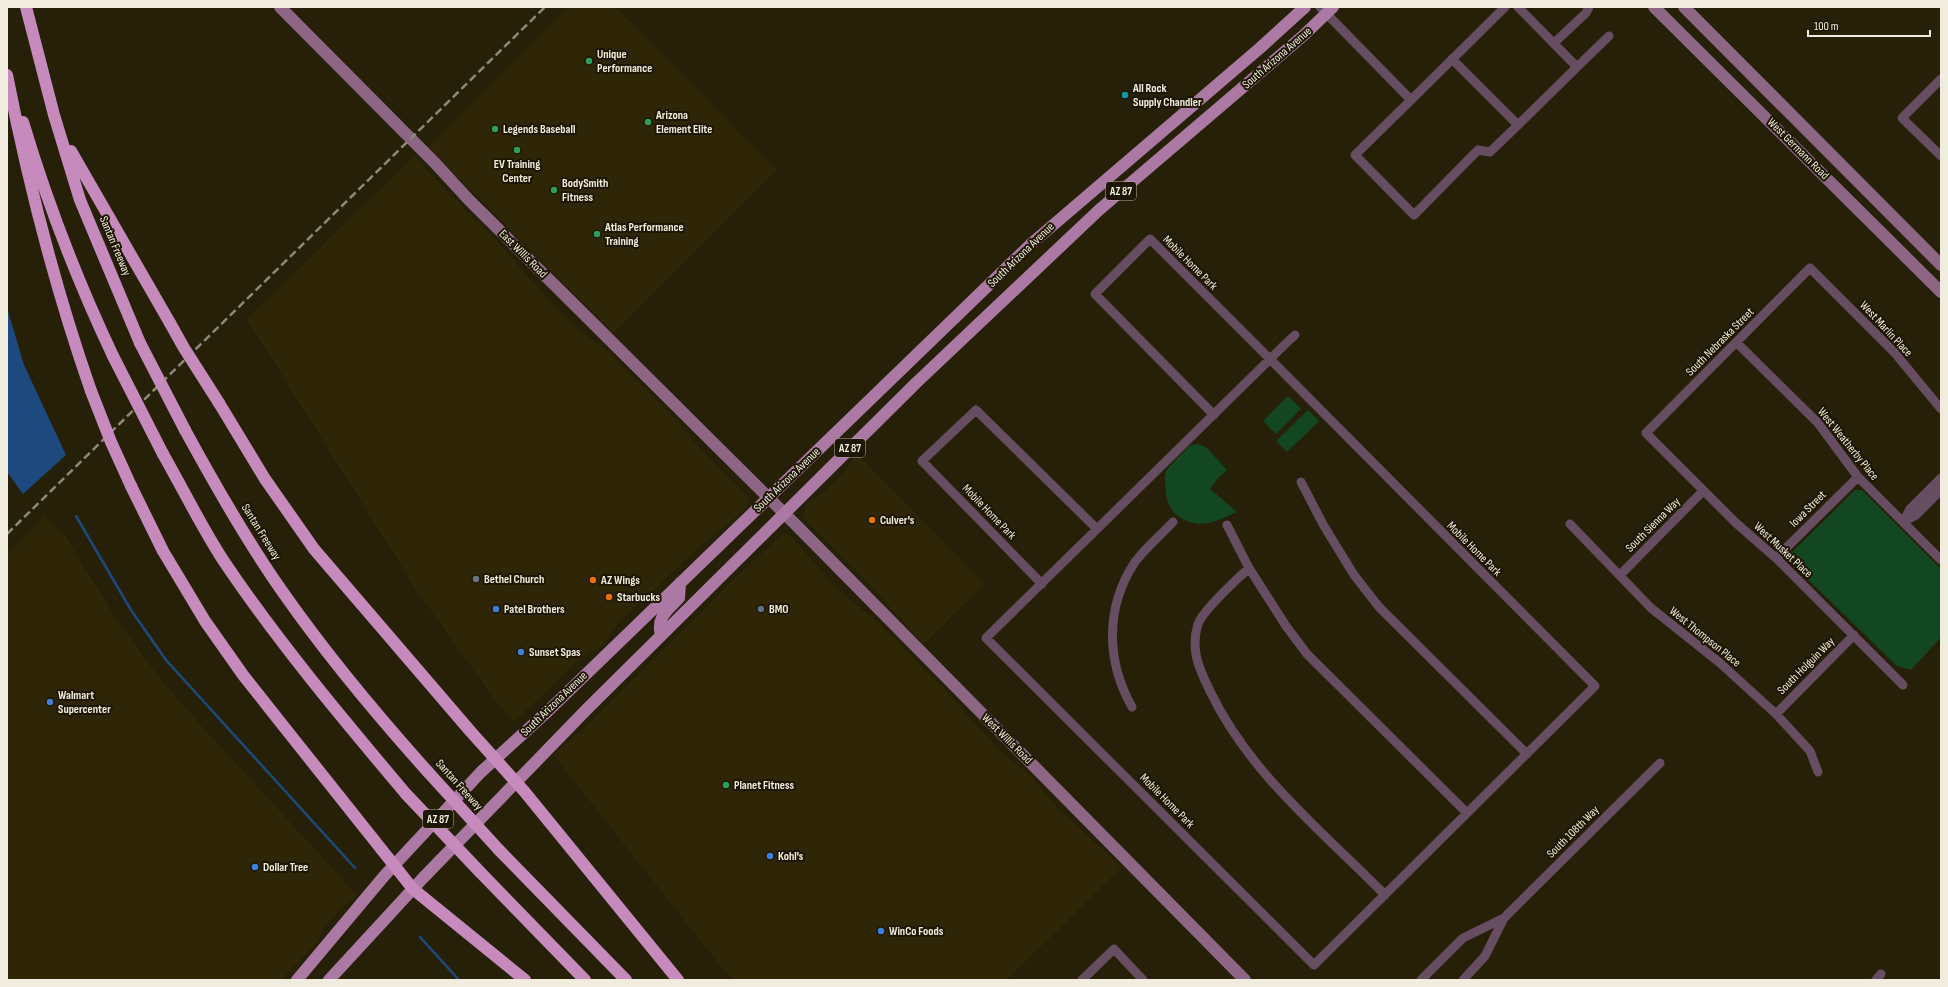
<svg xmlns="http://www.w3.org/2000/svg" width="1948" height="987" font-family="'Sofia Sans Condensed',sans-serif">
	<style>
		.built { fill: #2e2606 }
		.green { fill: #134722 }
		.water { fill: #1d497e }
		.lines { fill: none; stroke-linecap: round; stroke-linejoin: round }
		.stream { stroke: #1d497e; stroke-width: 2.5 }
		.street { stroke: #664d61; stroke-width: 9 }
		.secondary { stroke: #8d6686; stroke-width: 12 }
		.primary { stroke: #ab79a3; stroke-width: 12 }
		.highway { stroke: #c78abd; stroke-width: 12 }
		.rail { stroke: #8e8976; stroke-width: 2.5; stroke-dasharray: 8 4; stroke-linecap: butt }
		.highway-bridge { stroke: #c78abd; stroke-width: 12 }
		.leisure-dot { fill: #2e9e5b; stroke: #1d1602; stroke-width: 1.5 }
		.culture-dot { fill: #0f9aa8; stroke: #1d1602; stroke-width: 1.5 }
		.food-dot { fill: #e8710a; stroke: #1d1602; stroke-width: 1.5 }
		.worship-dot { fill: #6b7280; stroke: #1d1602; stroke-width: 1.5 }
		.shop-dot { fill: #3f7fe0; stroke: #1d1602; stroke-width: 1.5 }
		.service-dot { fill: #5c6f8a; stroke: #1d1602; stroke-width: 1.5 }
		.labels { text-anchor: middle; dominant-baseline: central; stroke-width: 4; stroke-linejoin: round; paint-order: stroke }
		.shield { fill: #1d1602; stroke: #b1ac9c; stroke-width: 1 }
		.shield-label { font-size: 11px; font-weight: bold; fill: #f0ecde }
		.poi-label { font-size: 12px; font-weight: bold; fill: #f0ecde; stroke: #1d1602; text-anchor: start }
		.street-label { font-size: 12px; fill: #f0ecde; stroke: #1d1602 }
	</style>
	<rect width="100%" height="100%" fill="#262009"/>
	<path class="built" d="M568,7h47l162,163 -163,163 -186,-186z
		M415,155l11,15 71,71 47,54 37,37 28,20 72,73 23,29 44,44 -1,8 -2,4 -40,32 -86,80 -15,22 -22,13 -68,65 -20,-23 -79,-111 -168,-269z
		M857,454l128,130 -61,60 -65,-71 -53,-53 -3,-6 3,-11 18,-11 19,-18z
		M45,516l21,21 49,80 46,63 37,42 159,173 -17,14 -16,19 -7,15 -36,37h-274v-426z
		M783,534l9,2 30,37 28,27 28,22 64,65 59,65 30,24 27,33 64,58 -115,113h-275l-179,-225 41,-36 137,-137z"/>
	<path class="green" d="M1288,396l13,13 -25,25 -13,-13z
		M1308,410l11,11 -32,31 -11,-11z
		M1198,444l8,3 21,23 -10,9 -7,10 27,23c-10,4 -19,9 -29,11 -20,4 -41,-9 -42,-30 0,-8 -3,-17 1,-24l22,-23z
		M1855,490h7l79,79v68l-30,33 -14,-4 -108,-105v-6z"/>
	<path class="water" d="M7,308l17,57 42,90 -43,39 -16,-22z"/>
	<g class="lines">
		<path class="stream" d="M76,516l55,94 35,50 189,208
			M420,937l39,43"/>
		<path class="street" d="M1320,7l91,93 94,-93
			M1518,7l59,60 -59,58
			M1554,43l32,-30 3,-6
			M1577,67l32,-31
			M1941,79l-39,39 39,38
			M1411,100l-56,55 59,60 64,-65 12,2 28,-27 -66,-66
			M1737,343l81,80 40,54 83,83
			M1214,415l-119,-121 55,-55 120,120 325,327 -281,279 -328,-327 278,-273c10,-10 20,-20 31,-30
			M1301,482l23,44 30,49 25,32 148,147
			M1903,522l7,-13 31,-31
			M1903,522l13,-7 25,-25
			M1570,524l81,84 69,55 56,51 34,37 8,21
			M1227,525l22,43 37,58 21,28 160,159
			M1776,558l82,-81
			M1249,568c-12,11 -46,42 -51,56 -8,25 1,45 12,67 39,82 112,140 175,204
			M1620,575l83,-84
			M1042,584l-120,-123 54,-51 121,119
			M1903,685l-127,-127 -40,-35 -90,-90 164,-165 84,84 47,57
			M1132,707c-26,-46 -27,-100 3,-145 10,-14 26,-27 38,-40
			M1776,714l78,-79
			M1082,980l32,-31 29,31
			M1421,980l42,-42 41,-20 156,-155
			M1463,980l22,-24 19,-38
			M1876,980l5,-6"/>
		<path class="secondary" d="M280,7l155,156 34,37 325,323 451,457
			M1654,7l287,285
			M1684,7l257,258"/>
		<path class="primary" d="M661,635c-5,-18 7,-25 18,-37l1,-15
			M297,980l88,-105 96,-103 67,-61 483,-467 229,-196 45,-41
			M329,980l94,-102 164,-169 329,-326 183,-173 205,-175 29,-28"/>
		<path class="highway" d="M26,7l28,108 26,85 60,143
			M7,75c21,107 48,213 84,316
			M23,122c24,80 54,158 90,234
			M71,151l99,172
			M219,403l46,76 49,70 157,183 53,59 154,189
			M185,430c30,55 61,110 97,161 44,63 94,123 146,181
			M163,454c20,35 38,72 60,106 55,82 119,158 183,234
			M131,486l32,65 42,70 38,54 34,43 136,171 112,91
			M499,850l127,130
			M480,872l105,108"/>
		<path class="rail" d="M7,534l538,-527"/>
		<path class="highway-bridge" d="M170,323l14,25 35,55
			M140,343l45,87
			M113,356l50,98
			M91,391l20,51 20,44
			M428,772l71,78
			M406,794l74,78"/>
	</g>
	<g class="leisure-dot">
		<circle cx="589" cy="61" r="4"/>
		<circle cx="648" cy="122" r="4"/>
		<circle cx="495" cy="129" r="4"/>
		<circle cx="517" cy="150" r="4"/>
		<circle cx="554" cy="190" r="4"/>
		<circle cx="597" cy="234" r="4"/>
		<circle cx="726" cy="785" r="4"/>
	</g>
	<circle class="culture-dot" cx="1125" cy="95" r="4"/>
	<g class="food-dot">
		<circle cx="872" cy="520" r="4"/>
		<circle cx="593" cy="580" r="4"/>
		<circle cx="609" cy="597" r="4"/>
	</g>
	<circle class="worship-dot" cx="476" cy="579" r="4"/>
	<g class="shop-dot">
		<circle cx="496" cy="609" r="4"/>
		<circle cx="521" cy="652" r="4"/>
		<circle cx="50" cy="702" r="4"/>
		<circle cx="770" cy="856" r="4"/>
		<circle cx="255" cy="867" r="4"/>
		<circle cx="881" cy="931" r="4"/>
	</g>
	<circle class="service-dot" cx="761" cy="609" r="4"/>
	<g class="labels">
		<g class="shield">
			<rect x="1106" y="182" width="30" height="18" rx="3"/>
			<rect x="835" y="439" width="30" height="18" rx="3"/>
			<rect x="423" y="810" width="30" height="18" rx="3"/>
		</g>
		<g class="shield-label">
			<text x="1121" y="191">AZ 87</text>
			<text x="850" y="448">AZ 87</text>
			<text x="438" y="819">AZ 87</text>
		</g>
		<g class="poi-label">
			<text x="597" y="54">Unique<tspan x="597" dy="14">Performance</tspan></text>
			<text x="1133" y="88">All Rock<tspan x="1133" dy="14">Supply Chandler</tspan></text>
			<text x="656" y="115">Arizona<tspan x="656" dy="14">Element Elite</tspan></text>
			<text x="503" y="129">Legends Baseball</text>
			<text x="517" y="164" text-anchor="middle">EV Training<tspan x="517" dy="14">Center</tspan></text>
			<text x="562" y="183">BodySmith<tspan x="562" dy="14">Fitness</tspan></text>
			<text x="605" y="227">Atlas Performance<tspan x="605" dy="14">Training</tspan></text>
			<text x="880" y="520">Culver's</text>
			<text x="484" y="579">Bethel Church</text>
			<text x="601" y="580">AZ Wings</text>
			<text x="617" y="597">Starbucks</text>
			<text x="504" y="609">Patel Brothers</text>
			<text x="769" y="609">BMO</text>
			<text x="529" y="652">Sunset Spas</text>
			<text x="58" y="695">Walmart<tspan x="58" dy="14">Supercenter</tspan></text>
			<text x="734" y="785">Planet Fitness</text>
			<text x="778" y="856">Kohl's</text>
			<text x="263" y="867">Dollar Tree</text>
			<text x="889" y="931">WinCo Foods</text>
		</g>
		<g class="street-label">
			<text transform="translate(1277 58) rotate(-41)">South Arizona Avenue</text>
			<text transform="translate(1798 149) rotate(45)">West Germann Road</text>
			<text transform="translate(115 246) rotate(67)">Santan Freeway</text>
			<text transform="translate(523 254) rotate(45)">East Willis Road</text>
			<text transform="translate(1021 255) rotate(-44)">South Arizona Avenue</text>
			<text transform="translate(1190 263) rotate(45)">Mobile Home Park</text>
			<text transform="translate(1886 329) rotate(47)">West Marlin Place</text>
			<text transform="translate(1720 342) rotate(-45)">South Nebraska Street</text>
			<text transform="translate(1848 444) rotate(51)">West Weatherby Place</text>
			<text transform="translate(787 480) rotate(-44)">South Arizona Avenue</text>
			<text transform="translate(1808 509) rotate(-45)">Iowa Street</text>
			<text transform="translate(989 512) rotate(46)">Mobile Home Park</text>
			<text transform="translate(1653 525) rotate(-45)">South Sienna Way</text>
			<text transform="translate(261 532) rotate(58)">Santan Freeway</text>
			<text transform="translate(1474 549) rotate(45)">Mobile Home Park</text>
			<text transform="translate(1783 550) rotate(43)">West Musket Place</text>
			<text transform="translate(1705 637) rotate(39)">West Thompson Place</text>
			<text transform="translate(1806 666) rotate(-45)">South Holguin Way</text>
			<text transform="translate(554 704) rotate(-44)">South Arizona Avenue</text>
			<text transform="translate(1007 739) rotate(45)">West Willis Road</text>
			<text transform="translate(459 785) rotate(48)">Santan Freeway</text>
			<text transform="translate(1167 801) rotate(45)">Mobile Home Park</text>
			<text transform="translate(1573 832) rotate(-45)">South 108th Way</text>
		</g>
	</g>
	<rect width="1948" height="987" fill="none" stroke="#f0ecde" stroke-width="16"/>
	<path d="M1808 30v6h122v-6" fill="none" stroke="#f0ecde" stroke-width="2"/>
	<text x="1814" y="30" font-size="12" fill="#f0ecde" stroke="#1d1602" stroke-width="3" paint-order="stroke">100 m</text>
</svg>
